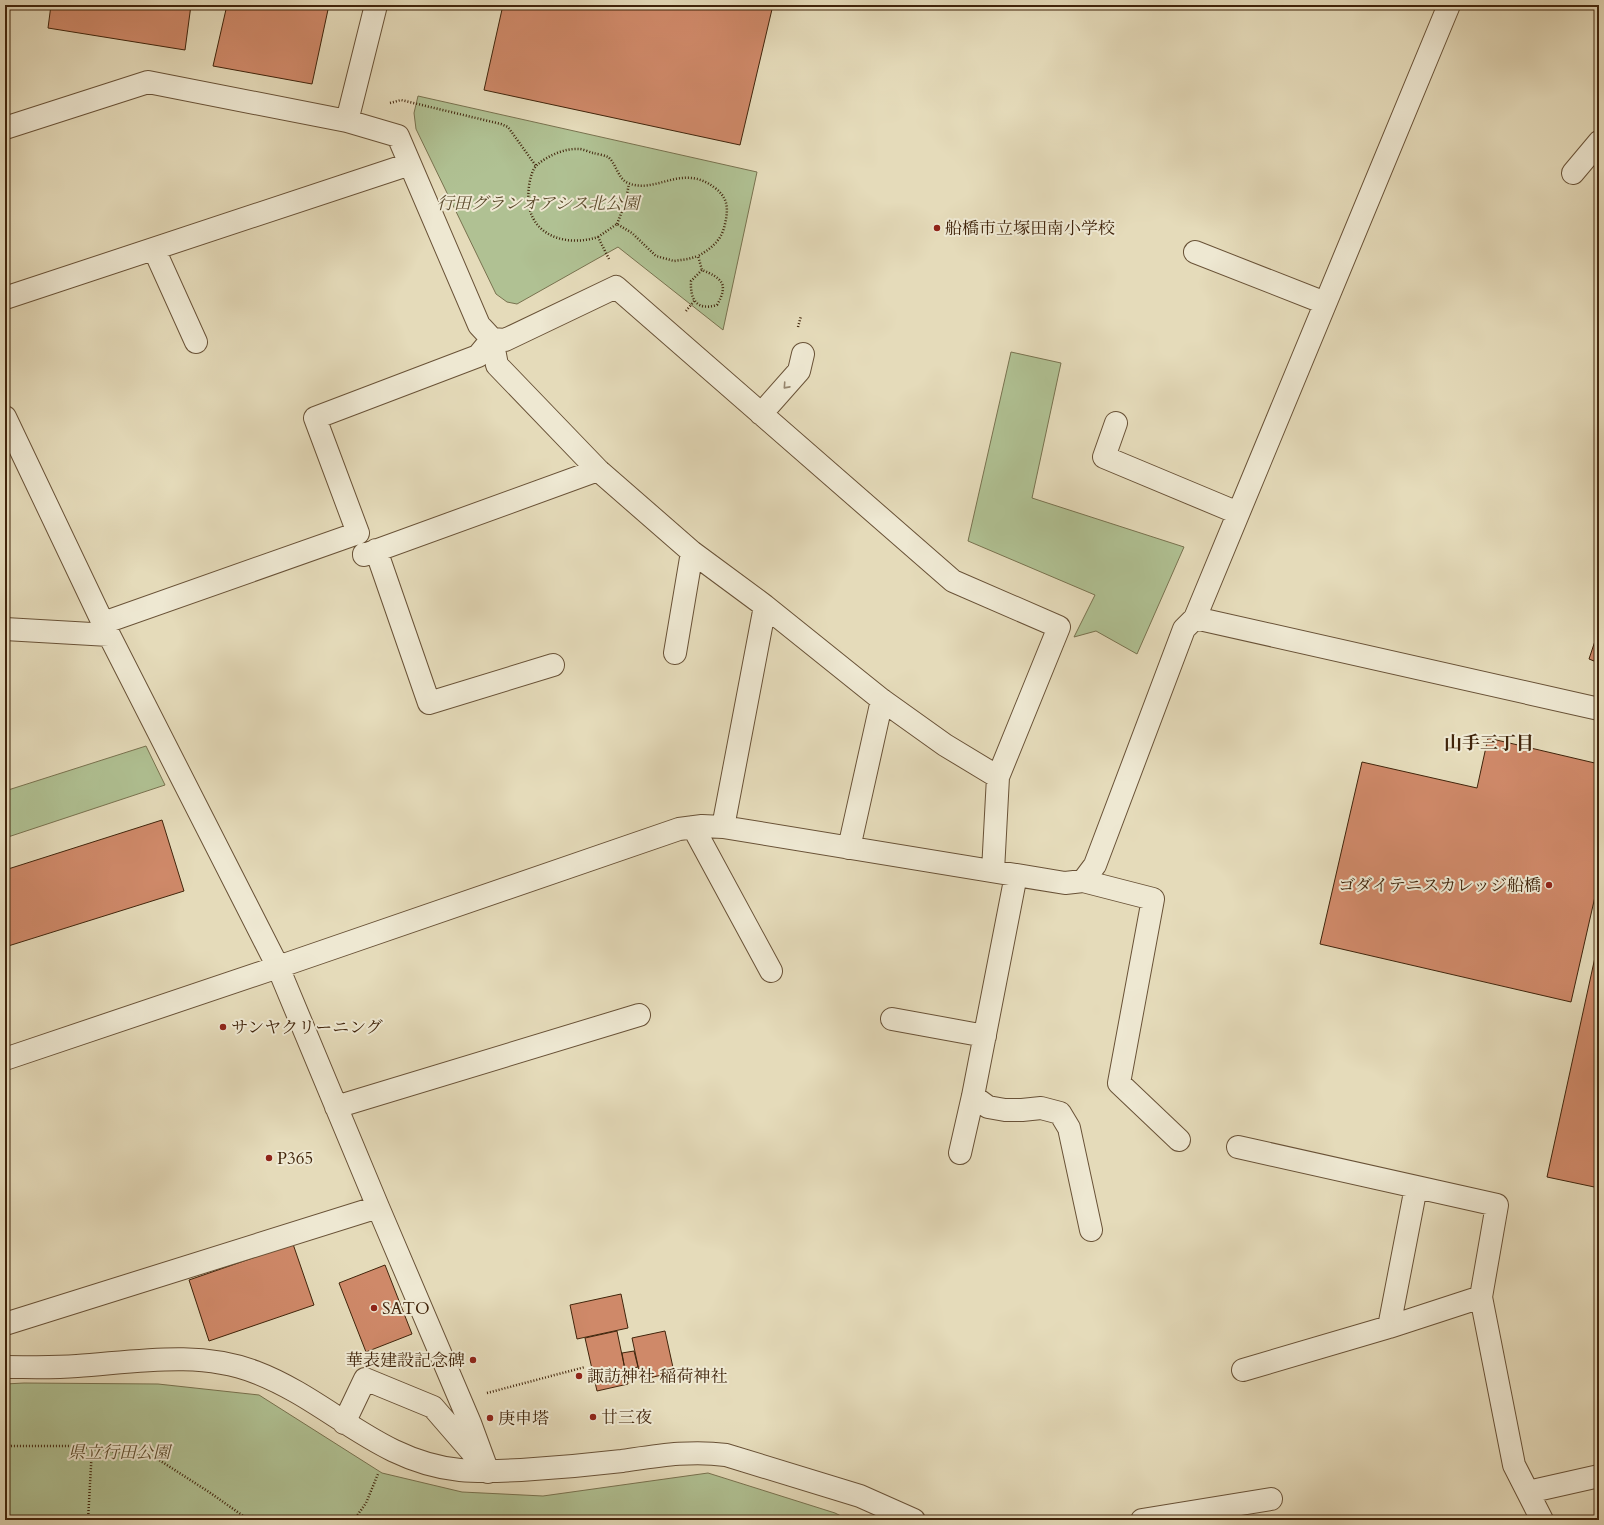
<svg xmlns="http://www.w3.org/2000/svg" width="1604" height="1525" font-family="Cardo,'Noto Serif JP',serif">
	<style>
		.green { fill: #b0c193; stroke: #78724f }
		.building { fill: #cf8969; stroke: #40240b }
		.lines { fill: none; stroke-linecap: round; stroke-linejoin: round }
		.minor-casing { stroke: #695237; stroke-width: 24 }
		.path { stroke: #40240b; stroke-width: 2.5; stroke-dasharray: 1 2; stroke-linecap: butt }
		.minor { stroke: #eee8d2; stroke-width: 22 }
		.oneway { stroke: #97866e }
		.poi-dot { fill: #8f2418; stroke: #eee8d2; stroke-width: 1.5 }
		.labels { text-anchor: middle; dominant-baseline: central; stroke-width: 4; stroke-linejoin: round; paint-order: stroke }
		.park-label { font-size: 17px; font-style: italic; fill: #5c4b2d; stroke: #eee8d2 }
		.poi-label { font-size: 17px; fill: #40240b; stroke: #eee8d2; text-anchor: start }
		.neighbourhood-label { font-size: 18px; font-weight: bold; fill: #40240b; stroke: #eee8d2 }
	</style>
	<rect width="100%" height="100%" fill="#e5dbba"/>
	<filter id="stains"><feTurbulence type="fractalNoise" baseFrequency=".005" numOctaves="4"/><feColorMatrix values="0 0 0 0 .2 0 0 0 0 .09 0 0 0 0 .02 0 0 0 .5 -.17"/></filter>
	<radialGradient id="worn" r=".72"><stop offset=".6" stop-color="#630" stop-opacity="0"/><stop offset="1" stop-color="#630" stop-opacity=".3"/></radialGradient>
	<path class="green" d="M418,96l339,76 -34,158 -105,-83 -101,57 -10,-2 -11,-8 -80,-165 -2,-16z
		M1011,352l50,11 -29,135 152,49 -47,107 -41,-23 -22,6 21,-42 -127,-54z
		M146,746l19,39 -157,52 -3,-8v-38z
		M24,1383l134,1 101,11 123,78 80,19 81,4 165,-23 127,40 14,7h-844v-136z"/>
	<path class="building" d="M51,5h140l-6,45 -137,-22z
		M227,5h102l-17,79 -99,-18z
		M503,5h270l-33,140 -256,-55z
		M1599,629v34l-10,-4z
		M1488,738l111,26v115l-28,123 -251,-58 42,-182 115,26z
		M162,820l22,71 -179,56v-77z
		M1599,939v249l-52,-11z
		M293,1244l21,61 -105,36 -20,-61z
		M385,1265l27,69 -46,18 -27,-69z
		M621,1294l7,34 -51,11 -7,-34z
		M617,1331l11,53 -31,7 -12,-53z
		M665,1331l9,41 -33,8 -9,-42z
		M634,1351l4,16 -13,3 -3,-17z"/>
	<g class="lines">
		<defs>
			<path id="minor" d="M347,121l29,-116
				M5,128l143,-46 199,39 51,15 81,189 13,14 13,1 111,-53 337,294 106,46 -61,150 -5,94
				M1573,173l26,-31
				M154,249l42,93
				M1195,252l130,51
				M5,298l405,-134
				M492,339l5,26 101,105 94,82 73,54 117,94 63,45 53,32
				M761,414l38,-43 4,-17
				M5,417l98,206 175,344 100,240 92,216 18,49
				M1116,423l-12,34 134,56
				M376,550l53,153 124,-38
				M364,554v1l234,-85
				M1195,618l254,-613
				M103,623l255,-90 -43,-115 163,-62 14,-17
				M5,629l104,6
				M675,653l17,-101
				M693,827l78,144
				M723,827l42,-221
				M849,848l33,-148
				M1083,881l70,18 -34,184 60,57
				M892,1019l93,17
				M5,1059l273,-92 401,-138 23,-3 21,1 342,56 18,-2 12,-16 89,-236 11,-11 404,91
				M973,1096l15,11 17,3h17l19,-2 19,5 9,15 22,102
				M336,1107l303,-92
				M1238,1147l259,58 -16,92 33,168 28,55
				M960,1153l13,-57 43,-221
				M5,1324l373,-117
				M1389,1327l27,-140
				M5,1367c24,0 48,1 72,-1 58,-4 122,-16 178,6 74,28 123,90 205,98 20,2 41,1 61,0 33,-2 67,-5 101,-9 35,-5 68,-11 104,-6l134,41 54,24
				M1243,1370l146,-43 92,-30
				M344,1423l21,-44 68,28 45,52
				M1528,1492l71,-16
				M1142,1520l129,-21"/>
		</defs>
		<use href="#minor" class="minor-casing"/>
		<path class="path" d="M390,103l11,-3 100,24 7,3 28,39
			M617,224l8,-20 4,-20
			M598,237l19,-13 15,9 24,23 18,5 14,-2 10,-3
			M609,259l-11,-22c-27,9 -63,2 -69,-31 -2,-10 0,-34 8,-41 10,-9 28,-17 42,-16 4,0 10,3 14,4 4,1 11,2 15,4 8,6 10,22 20,26 28,12 54,-21 87,5 15,11 13,24 9,40 -4,14 -15,22 -26,28l4,14c20,8 27,14 15,35 -20,6 -27,-5 -26,-24l11,-11
			M686,311l9,-11
			M798,327l3,-11
			M487,1393l98,-26
			M5,1447l6,-1h64l81,12 53,34 40,28
			M88,1520l4,-72
			M354,1520l12,-17 12,-29"/>
		<use href="#minor" class="minor"/>
	</g>
	<defs><path id="oneway-chevron" d="M-2-3.5L2.5 0L-2 3.5" fill="none" stroke-width="1.6" stroke-linecap="round" stroke-linejoin="round"/></defs>
	<use class="oneway" href="#oneway-chevron" transform="translate(786 386) rotate(132)"/>
	<g class="poi-dot">
		<circle cx="937" cy="228" r="4"/>
		<circle cx="1549" cy="885" r="4"/>
		<circle cx="223" cy="1027" r="4"/>
		<circle cx="269" cy="1158" r="4"/>
		<circle cx="374" cy="1308" r="4"/>
		<circle cx="473" cy="1360" r="4"/>
		<circle cx="579" cy="1376" r="4"/>
		<circle cx="593" cy="1417" r="4"/>
		<circle cx="490" cy="1418" r="4"/>
	</g>
	<g class="labels">
		<g class="park-label">
			<text x="538" y="203">行田グランオアシス北公園</text>
			<text x="119" y="1452">県立行田公園</text>
		</g>
		<g class="poi-label">
			<text x="945" y="228">船橋市立塚田南小学校</text>
			<text x="1541" y="885" text-anchor="end">ゴダイテニスカレッジ船橋</text>
			<text x="231" y="1027">サンヤクリーニング</text>
			<text x="277" y="1158">P365</text>
			<text x="382" y="1308">SATO</text>
			<text x="465" y="1360" text-anchor="end">華表建設記念碑</text>
			<text x="587" y="1376">諏訪神社 稲荷神社</text>
			<text x="601" y="1417">廿三夜</text>
			<text x="498" y="1418">庚申塔</text>
		</g>
		<g class="neighbourhood-label">
			<text x="1489" y="743">山手三丁目</text>
		</g>
	</g>
	<rect width="1604" height="1525" fill="none" stroke="#e5dbba" stroke-width="20"/>
	<rect x="6" y="6" width="1592" height="1513" fill="none" stroke="#40240b" stroke-width="2"/>
	<rect x="10" y="10" width="1584" height="1505" fill="none" stroke="#40240b"/>
	<rect width="100%" height="100%" filter="url(#stains)"/>
	<rect width="100%" height="100%" fill="url(#worn)"/>
</svg>
